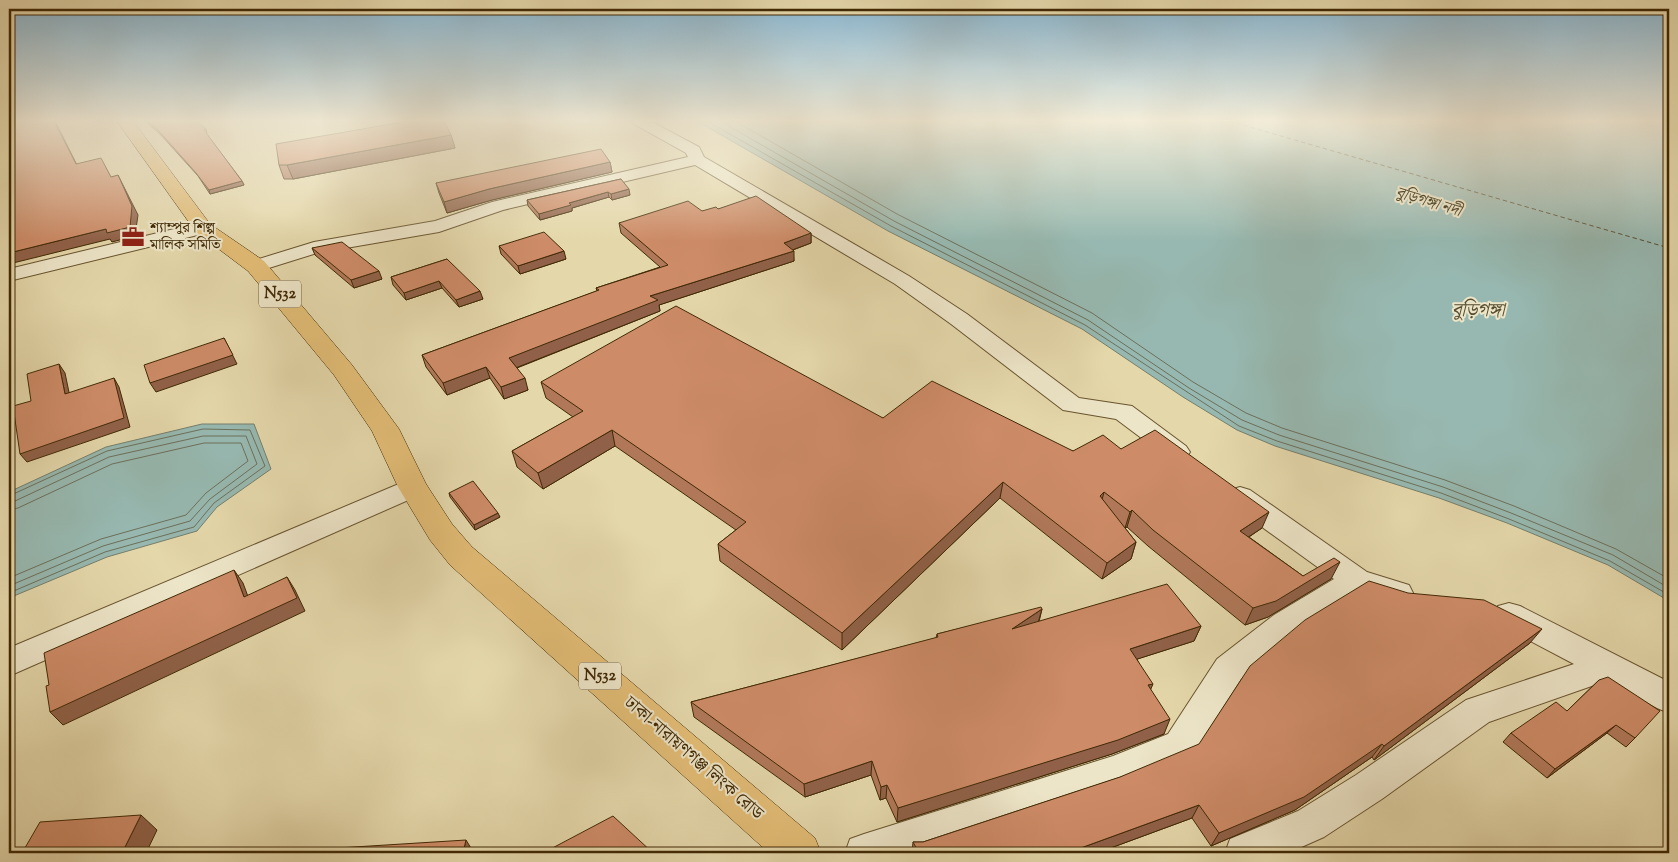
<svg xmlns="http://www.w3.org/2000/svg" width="1678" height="862" font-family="'Sorts Mill Goudy','Noto Serif Bengali',serif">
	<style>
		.water { fill: #97b8b0; stroke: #747f6c }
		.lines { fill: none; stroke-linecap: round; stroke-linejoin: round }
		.shore { stroke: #6c705a; stroke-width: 1 }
		.ferry { stroke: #564d30; stroke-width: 1; stroke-dasharray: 4.5 3; stroke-linecap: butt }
		.minor-casing { stroke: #69542e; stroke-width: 2 }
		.trunk-casing { stroke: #402905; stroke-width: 1 }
		.minor { fill: #ede5c8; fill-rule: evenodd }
		.trunk { fill: #e2bc75; fill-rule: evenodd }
		.wall { fill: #b07859; stroke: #402905 }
		.shaded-wall { fill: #906148; stroke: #402905 }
		.building { fill: #cd8b67; stroke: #402905 }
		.labels { text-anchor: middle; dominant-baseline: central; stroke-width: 4; stroke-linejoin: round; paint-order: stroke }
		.far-poi-label { font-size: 15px; fill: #402905; stroke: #ede5c8; text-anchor: start }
		.far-water-label { font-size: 16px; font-style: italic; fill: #564d30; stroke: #ede5c8 }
		.shield { fill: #ede5c8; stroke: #746140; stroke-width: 1 }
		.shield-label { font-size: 16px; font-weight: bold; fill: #402905 }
		.street-label { font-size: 18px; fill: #402905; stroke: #ede5c8 }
		.water-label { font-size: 19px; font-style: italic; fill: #564d30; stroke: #ede5c8 }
	</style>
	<rect width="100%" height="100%" fill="#e4d7aa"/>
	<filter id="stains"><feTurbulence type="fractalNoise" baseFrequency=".004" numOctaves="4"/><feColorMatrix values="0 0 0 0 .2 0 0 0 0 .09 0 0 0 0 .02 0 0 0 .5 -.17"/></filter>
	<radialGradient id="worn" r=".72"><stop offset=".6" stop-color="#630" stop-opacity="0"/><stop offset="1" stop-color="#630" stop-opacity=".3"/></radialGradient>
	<path class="water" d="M697,121h972v480l-61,-36 -101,-42 -68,-25 -164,-52 -38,-16 -54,-33 -101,-68 -194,-98z
		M202,424h52l17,45 -54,38 -20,24 -90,26 -98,41v-106l97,-45z"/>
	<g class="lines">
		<path class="shore" d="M707,121l184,105 194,99 154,101 38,15 164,52 68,26 101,42 59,34
			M720,121l174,100 194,99 101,68 53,32 37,15 164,52 68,26 102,42 56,33
			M735,121l162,93 195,99 101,69 53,31 36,15 163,52 69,26 102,43 53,30
			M9,496l98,-45 96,-22 47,1 15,36 -51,37 -20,24 -89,25 -96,41
			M9,502l6,-1 94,-44 94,-21h43l11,28 -47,35 -20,22 -87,25 -94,40
			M9,510l9,-2 94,-44 92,-21h37l7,18 -42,32 -20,22 -85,24 -92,39"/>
		<path class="ferry" d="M1229,121l440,127"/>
		<defs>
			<path id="minor" d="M631,121h19l49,26 5,10 205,119 58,38 112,84 53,8 54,40 4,6 -4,6 -9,3 -9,-3 -52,-39 -53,-9 -112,-86 -56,-40 -200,-119 -192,45 -64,22 -122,21 -61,19 -7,-2 -3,-4 3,-4 65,-20 121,-21 57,-19 196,-45 -2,-4 -52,-29z
				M203,222l7,2 2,4 -2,4 -201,49v-12z
				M413,478l9,2 4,7 -4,7 -413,182v-28z
				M1240,487l10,3 117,82 42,13 4,8 -4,8 -11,4 -38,-12 -64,40 -55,46 -49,77 -78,33 -193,64h-76l5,-14 14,-5 249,-78 55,-22 49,-75 57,-44 60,-36 -104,-75 -4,-7 4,-7z
				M1509,603l11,3 149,76v31l-12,-5 -51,-27 -117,41 -107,77 -58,38 -36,16h-63l5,-14 68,-28 58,-36 110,-75 108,-36 -76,-40 -4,-9 4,-9z"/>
			<path id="trunk" d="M117,121h16l77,103 54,37 88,104 47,64 27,55 26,40 20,23 343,291 6,15h-52l-319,-288 -20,-25 -32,-53 -26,-56 -38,-56 -86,-104 -52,-39z"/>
		</defs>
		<use href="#minor" class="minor-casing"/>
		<use href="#trunk" class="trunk-casing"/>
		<use href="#minor" class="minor"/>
		<use href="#trunk" class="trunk"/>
	</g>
	<path class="wall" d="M145,121h51l10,8 1,4h-1l36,48 2,4 -34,9 -12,-18 -38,-42z
		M451,135l4,13 -162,31h-9l-5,-14z
		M610,162l2,10 -120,28 -45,13 -8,-20 -3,-10z
		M621,179l9,16 -18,5 -3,-3 -37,11v3l-32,9 -12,-14 -1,-6z
		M718,209l93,24v10l-18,7 1,11 -135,44 1,6 -143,57 11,22 -24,9 -14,-21 -43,17 -21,-28 -4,-12 175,-64 -1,-3 64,-21 -39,-34 -2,-10z
		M499,246l67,13 -46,15 -19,-20z
		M312,248l70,31 -28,9 -39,-33z
		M447,259l36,40 -24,8 -17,-19 -36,12 -13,-15 -2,-8z
		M541,382l342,36 190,33 48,-2 141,79 -13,9 54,39 28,3 -63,38 -23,8 -97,-79 -21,-19 -2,1 11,14 -5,17 -29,20 -102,-81 -158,152 -122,-89 -2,-17 18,-14 -121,-84 -72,43 -26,-22 -5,-16 61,-34 -27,-19z
		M449,493l51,24 -25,13 -25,-33z
		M1042,609l-3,13 162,4 -7,15 -57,18 13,30 14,45 -52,20 -215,68 -11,-24 -6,2 -9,-25 -66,22 -111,-80 -3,-15 245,-64 1,-4z
		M1530,643l-156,117 -2,-3 -77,53 -84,36 -19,-28 -95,35h-185l1,-11h10z
		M1599,680l36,58 -9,9 -19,-14 -60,45 -44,-36 8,-9 56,-22z"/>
	<path class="shaded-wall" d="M54,121h1l26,52 -5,-9z
		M451,135l4,13 -162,31 -6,-14z
		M610,162l2,10 -120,28 -45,13 -3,-11 45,-13z
		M118,175l20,40 -3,21 -23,6 -2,-3 -101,25v-11l97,-24z
		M242,181l2,4 -34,9 -1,-4z
		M629,189l1,6 -18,5 -1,-6z
		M608,192l1,5 -37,11v3l-32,9 -1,-6 30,-11z
		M811,233v10l-27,10v-10z
		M564,251l2,8 -46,15 -2,-8z
		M794,251v10l-135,44 1,6 -147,58 -4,-11 141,-62z
		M379,271l3,8 -28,9 -3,-8z
		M439,281l3,7 -36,12 -2,-7z
		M480,291l3,8 -24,8 -3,-7z
		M224,338l13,26 -81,28 -6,-9z
		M59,364l6,9 6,29 -6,-8z
		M486,367l4,11 -43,17 -4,-12z
		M114,378l5,9 11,40 -103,35 -7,-8z
		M525,378l3,12 -24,9 -3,-12z
		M612,430l3,16 -72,43 -5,-16z
		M1003,482l-3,16 -158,152v-17z
		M1104,492l-4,16v-12z
		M1132,510l-5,17 -2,1 5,-16z
		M1269,512l-7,16 -29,19 7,-16z
		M498,513l2,4 -25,13 -1,-5z
		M1136,542l-5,17 -29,20 5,-16z
		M1340,562l-9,17 -63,38 -23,8 8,-17z
		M234,570l9,13 10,27 -9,-13z
		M287,577l8,13 10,21 -242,114 -13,-13z
		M1042,609l-4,14 -26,6z
		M1201,626l-7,15 -69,22 5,-14z
		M1542,629l-12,14 -156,117 10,-14z
		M1153,684l-6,14 1,-13z
		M1170,719l-6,15 -52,20 -215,68 1,-14z
		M1616,725l-9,8 -60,45 8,-9z
		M1382,744l-10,13 -77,53 -84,36 8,-13z
		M872,761l-1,14 -66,22 -1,-13z
		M887,785l-1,13 -6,2 1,-13z
		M1199,805l-7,13 -95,35h-30z
		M141,815l16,15 -11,23h-24z
		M466,840l8,13h-11z"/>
	<path class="building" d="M9,121h45l22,43 25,-6 10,19 7,-2 14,31 -2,21 -23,6 -1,-4 -97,24z
		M147,121h49l10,8 -2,1 38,51 -33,9 -13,-17 -38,-43z
		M409,121h35l7,14 -164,30h-8l-3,-21z
		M601,149l9,13 -121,27 -45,13 -8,-19z
		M621,179l8,10 -18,5 -3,-2 -39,11 2,2 -32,9 -12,-14z
		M756,196l55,37 -27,10 10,8 -144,45 8,4 -149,58 16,20 -24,9 -15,-20 -43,16 -21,-28 177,-65 -3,-2 72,-23 -49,-42 69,-22 14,10 14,-4 2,2z
		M544,232l20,19 -46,15 -19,-20z
		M342,242l37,29 -28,9 -39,-32z
		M447,259l33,32 -24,9 -17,-19 -35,12 -13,-16z
		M676,306l207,112 49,-37 141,70 30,-16 18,14 34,-19 114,82 -29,19 63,45 31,-18 6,4 -64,39 -23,7 -100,-78 -21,-20 -2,2 -26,-20 -4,4 36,46 -29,21 -104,-81 -161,151 -124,-89 28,-22 -134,-92 -74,43 -26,-22 71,-40 -42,-29z
		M224,338l9,17 -83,28 -6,-18z
		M59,364l6,30 49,-16 10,40 -104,36 -7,-48 18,-5 -4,-27z
		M473,481l25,32 -24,12 -25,-32z
		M234,570l10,27 43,-20 10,21 -247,114 -4,-26 3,-1 -5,-32z
		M1369,581l39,12 76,7 58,29 -158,117 -2,-2 -78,53 -85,36 -20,-28 -132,48h-148l-6,-11h10l197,-65 79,-33 51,-78 55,-46z
		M1167,584l34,42 -71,23 23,35 -5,1 22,34 -52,21 -220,68 -11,-23 -6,2 -9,-26 -68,23 -113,-82 247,-65 -1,-3 104,-27 1,2 -30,20z
		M1608,677l52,34 -25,27 -19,-13 -61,44 -44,-36 45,-31 11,9 32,-31z
		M141,815l-19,38h-100l18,-31z
		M613,816l40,37h-110z
		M466,840l-3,13h-205z"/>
	<linearGradient id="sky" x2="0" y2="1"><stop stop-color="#87b6d2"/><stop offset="0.5" stop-color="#f3edd9"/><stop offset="1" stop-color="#f3edd9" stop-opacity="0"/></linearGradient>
	<rect width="1678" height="241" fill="url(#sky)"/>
	<defs>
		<symbol id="office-bare" viewBox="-9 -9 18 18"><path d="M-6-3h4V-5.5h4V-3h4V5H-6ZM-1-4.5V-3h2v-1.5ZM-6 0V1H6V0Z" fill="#8f2418" stroke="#ede5c8" stroke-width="2.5" paint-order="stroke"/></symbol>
	</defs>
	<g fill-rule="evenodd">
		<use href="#office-bare" x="117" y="221" width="32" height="32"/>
	</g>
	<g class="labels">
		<g class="far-poi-label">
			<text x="150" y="228">শ্যাম্পুর শিল্প<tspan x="150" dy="17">মালিক সমিতি</tspan></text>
		</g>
		<g class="far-water-label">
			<text transform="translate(1428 203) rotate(17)">বুড়িগঙ্গা নদী</text>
		</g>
		<g class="shield">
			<rect x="259" y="280.5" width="42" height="27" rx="4"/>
			<rect x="579" y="662.5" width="42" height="27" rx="4"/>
		</g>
		<g class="shield-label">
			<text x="280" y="294">N532</text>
			<text x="600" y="676">N532</text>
		</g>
		<g class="street-label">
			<text transform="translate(693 759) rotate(41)">ঢাকা-নারায়ণগঞ্জ লিংক রোড</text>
		</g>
		<g class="water-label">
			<text x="1478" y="311">বুড়িগঙ্গা</text>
		</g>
	</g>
	<rect width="1678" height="862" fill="none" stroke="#e4d7aa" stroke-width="30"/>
	<rect x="10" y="10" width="1658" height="842" fill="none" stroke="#402905" stroke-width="2.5"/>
	<rect x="15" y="15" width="1648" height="832" fill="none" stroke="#402905"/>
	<rect width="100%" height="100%" filter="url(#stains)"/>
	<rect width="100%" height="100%" fill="url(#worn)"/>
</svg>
